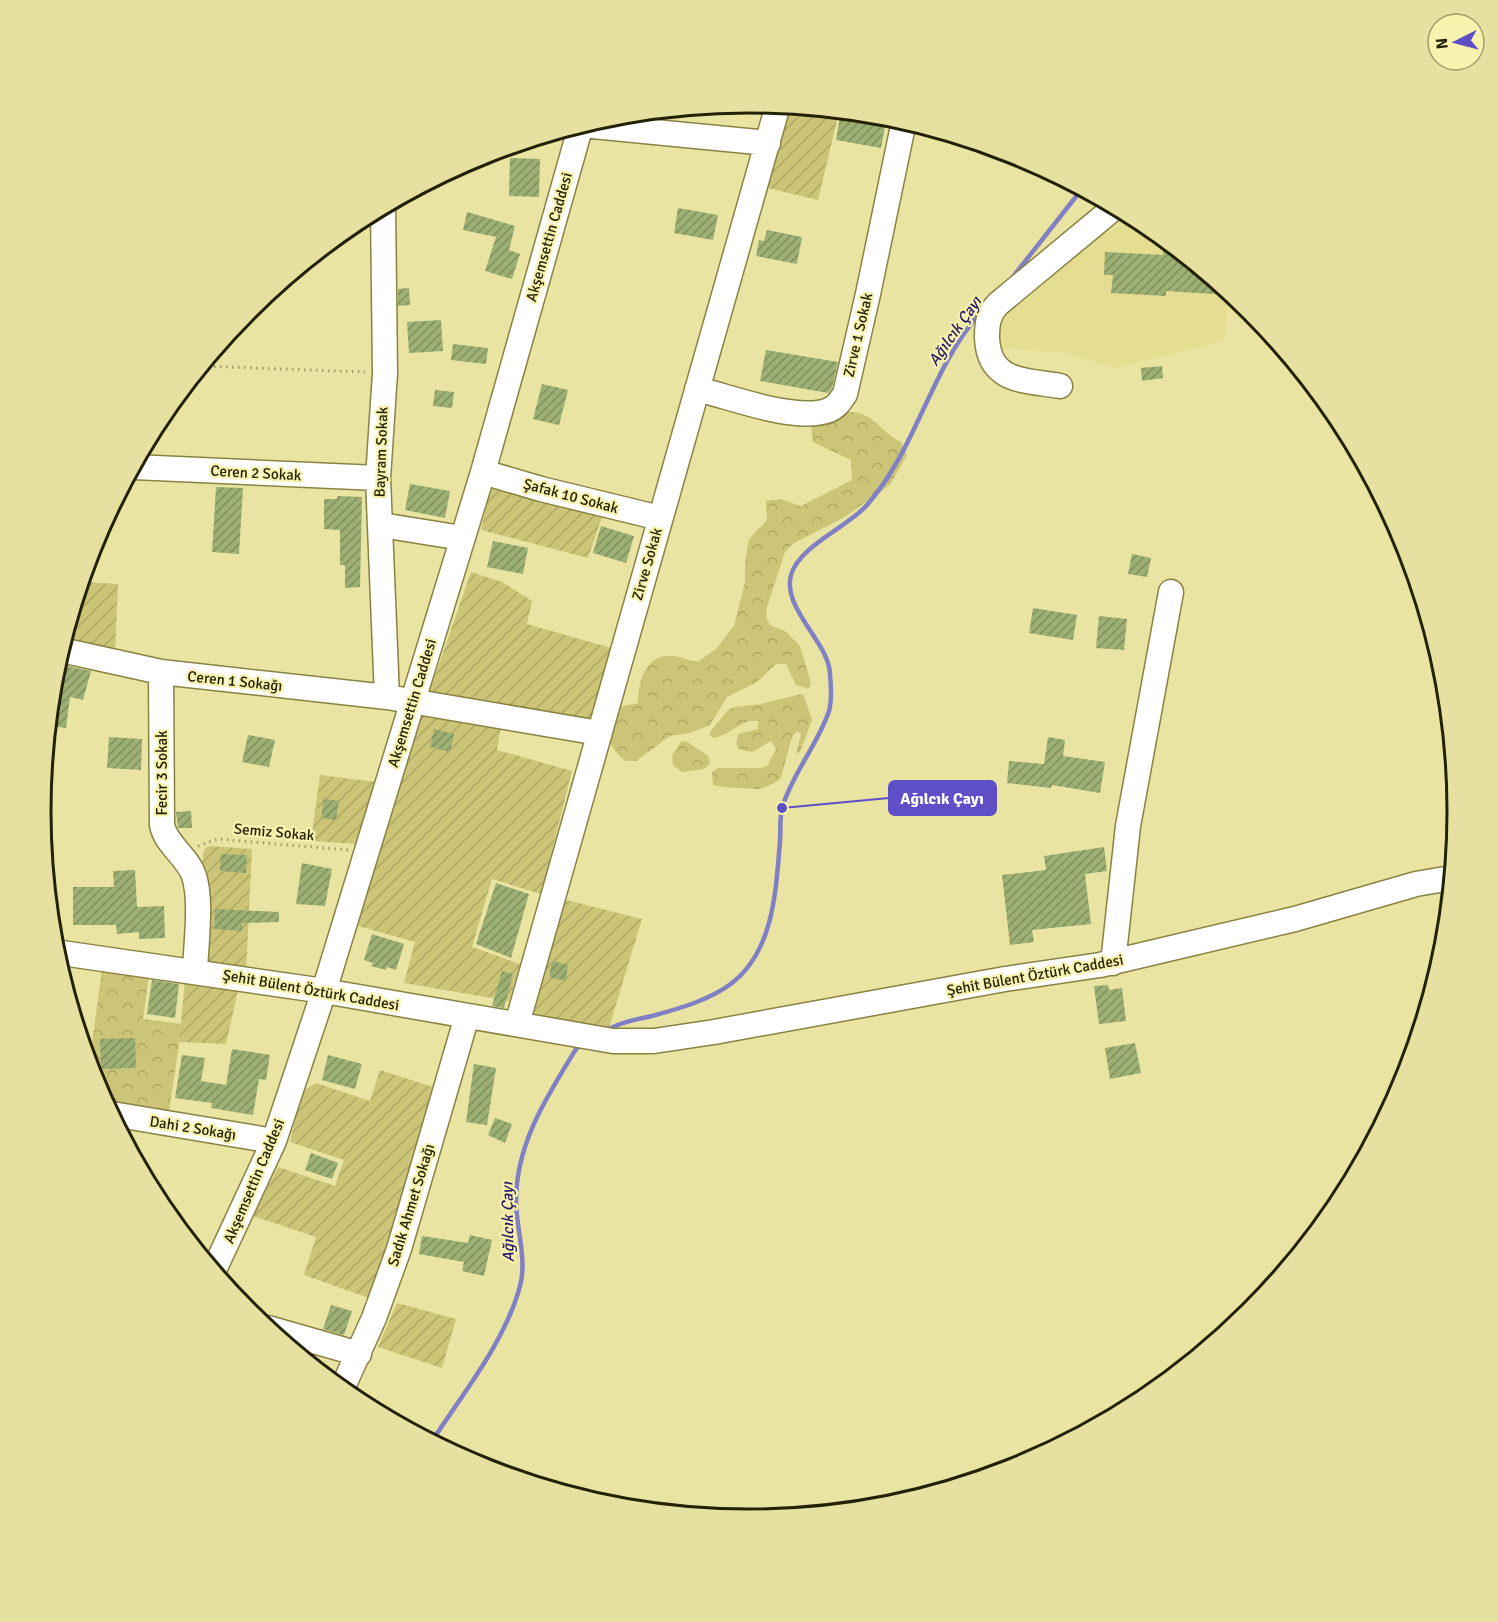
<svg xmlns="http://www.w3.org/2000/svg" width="1498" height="1622" font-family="Signika,sans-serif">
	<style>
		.built { fill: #e4dd92 }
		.forest { fill: url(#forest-crowns) }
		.garden { fill: url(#garden-furrows) }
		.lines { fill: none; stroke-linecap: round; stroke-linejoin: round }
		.stream { stroke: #8180c5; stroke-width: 4.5 }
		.building { fill: url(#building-hatch) }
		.minor-casing { stroke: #898343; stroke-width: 27 }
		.path { stroke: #9f9b67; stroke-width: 3; stroke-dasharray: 1.5 4.5; stroke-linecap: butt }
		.minor { stroke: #fff; stroke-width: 24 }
		.labels { text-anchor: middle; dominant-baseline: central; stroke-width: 4.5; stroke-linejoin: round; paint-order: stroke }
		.street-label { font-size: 15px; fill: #232106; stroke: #f8f2af }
		.water-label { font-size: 16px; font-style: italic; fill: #271768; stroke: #f8f2af }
		.rim { fill: none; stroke: #232106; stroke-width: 3 }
		.leader { fill: none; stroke: #5e4fc7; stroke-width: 2 }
		.callout-dot { fill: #5e4fc7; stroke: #f8f2af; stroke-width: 2 }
		.callout { fill: #5e4fc7; stroke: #5e4fc7; stroke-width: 2 }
		.callout-label { font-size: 16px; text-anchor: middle; font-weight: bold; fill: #fff }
	</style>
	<defs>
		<pattern id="forest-crowns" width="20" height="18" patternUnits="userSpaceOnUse" patternTransform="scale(1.5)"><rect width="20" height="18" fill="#ccc476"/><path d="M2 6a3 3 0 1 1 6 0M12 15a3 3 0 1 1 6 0" fill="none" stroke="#afa865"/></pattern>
		<pattern id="garden-furrows" width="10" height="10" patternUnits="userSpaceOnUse" patternTransform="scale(1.5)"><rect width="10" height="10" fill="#ccc476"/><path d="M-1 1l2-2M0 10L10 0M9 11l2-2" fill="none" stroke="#afa865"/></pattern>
		<pattern id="building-hatch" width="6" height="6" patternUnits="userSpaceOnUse" patternTransform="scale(1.5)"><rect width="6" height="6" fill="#9cb074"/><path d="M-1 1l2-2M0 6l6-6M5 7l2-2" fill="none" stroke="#7f8f5d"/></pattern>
	</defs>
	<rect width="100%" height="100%" fill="#eae4a2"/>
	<path class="built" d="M1136,218l93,74 -4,48 -111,28 -47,-15 -65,-5 -9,-30 80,-68z"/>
	<path class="forest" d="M849,412c22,-2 33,21 52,30l6,13 -17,30 -47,33 -49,25 -9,9 -18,55 -1,9 4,9 15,6 15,15 11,37 -2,6 -13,-4 -10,-21h-10l-19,18 -30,15 -17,28 -20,8 -20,3 -34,25h-10l-6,-4 -9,-12 -1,-9 8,-29 20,-4c0,-20 7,-49 33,-47 10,0 18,6 28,5l17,-12 18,-23 11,-44v-20l4,-23 18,-19 -1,-19 14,-2 21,7 51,-26 -1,-20 -38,-18 -2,-15 4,-4z
		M801,694l3,2 8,24 -12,32 -4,2 5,-20 -4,-3 -5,6 -11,41c-6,5 -14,9 -22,11 -5,0 -43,-2 -46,-4l-1,-13 6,-4h43l6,-2 9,-17 -5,-8 -19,11 -13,-3 -3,-5 2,-10 20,-5v-8c-16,-2 -28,14 -44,17l-4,-2v-4l19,-23 6,-2 26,-3z
		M686,741l22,15 2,7 -6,6 -22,3 -9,-7 -1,-10 9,-13z
		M102,970l47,6 -6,43 39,5 -15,101 -55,-9 -18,-34 -5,-17z"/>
	<path class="garden" d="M787,106l52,6 -21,88 -54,-13z
		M492,483l111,31 -15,44 -107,-28z
		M471,572l31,10 30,19 -5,23 88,25 -26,79 -163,-26z
		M82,582l36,2 -3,70 -43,-7 1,-37z
		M423,706l79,15 -5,29 75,21 -31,123 -49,-15 -20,68 48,17 -11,37 -105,-18 11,-41 -57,-16z
		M320,775l56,7 -18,62 -47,-3z
		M211,846l41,3 -6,124 -45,-13 2,-107 3,-6z
		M562,899l80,20 -34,112 -75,-13z
		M185,981l54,5 -13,58 -47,-2z
		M380,1070l59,19 -67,210 -68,-24 12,-38 -63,-21 25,-49 57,19 9,-26 -54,-18 12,-50 14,-9 54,18z
		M397,1303l59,16 -14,49 -64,-21z"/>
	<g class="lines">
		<path class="stream" d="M1012,278l70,-89
			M605,1031c15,-9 30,-11 47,-15 26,-7 58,-16 80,-33 42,-32 44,-94 48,-142 1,-12 -1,-25 3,-36 11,-34 35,-61 46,-94 3,-10 2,-26 1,-37 -1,-32 -48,-65 -39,-99 8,-29 57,-48 76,-70 50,-57 63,-135 113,-192
			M432,1441c30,-46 74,-101 88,-155 7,-25 -3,-56 -4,-82 -1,-59 30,-106 60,-155l6,-4"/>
	</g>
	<path class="building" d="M840,117l45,9 -4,22 -45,-8z
		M510,158l30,1 -1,38 -30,-1z
		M678,208l40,7 -5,25 -39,-7z
		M467,212l48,14 -6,24 11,4 -8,25 -27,-8 11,-34 -33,-7z
		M767,230l35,7 -5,27 -41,-8 3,-16 5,1z
		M1163,248h12l41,34 -1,12 -49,-3v5l-55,-3 2,-18h-9l1,-23 58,3z
		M409,288l1,17 -12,1v-17z
		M441,320l2,31 -34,2 -2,-31z
		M453,344l35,4 -2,16 -35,-4z
		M766,350l72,12 -6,26 -4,5 -68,-12z
		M1162,366l1,12 -21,3 -1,-13z
		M542,384l26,6 -9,35 -26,-6z
		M435,390l19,2 -2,16 -19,-2z
		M410,484l40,7 -5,27 -40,-8z
		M216,487l27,1 -4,66 -27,-2z
		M337,496l25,1 -2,90 -15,1v-23h-5v-35l-16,-1v-30h13z
		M601,526l33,10 -8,27 -33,-10z
		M493,541l35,7 -5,26 -36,-7z
		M1132,554l19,4 -4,19 -19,-3z
		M1033,608l44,7 -4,25 -44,-7z
		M1099,616l28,3 -3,31 -28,-2z
		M66,666l25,5 -8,29 -13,-3 -4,31 -17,-2 2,-18 4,1z
		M434,729l20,5 -4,18 -20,-5z
		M248,735l27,5 -6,27 -27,-5z
		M109,737l33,2 -1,31 -34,-2z
		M1048,737l17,3 -2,16 42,6 -5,31 -48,-8 -1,3 -44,-5 2,-22 35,3z
		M324,799l15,2 -3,19 -15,-2z
		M191,811l1,17h-14l-2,-16z
		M1104,847l3,24 -22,3 6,50 -59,6 2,12 -24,3 -8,-70 44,-5 -2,-14z
		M221,854l26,1 -1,18 -26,-2z
		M302,863l30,6 -7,37 -29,-2z
		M135,870l2,37 27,-1 1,32 -26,1v-7l-22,2 -1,-9h-43v-38h41l-1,-16z
		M496,883l33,11 -18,64 -35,-14z
		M215,909l64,3v10l-37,1v8l-28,-2z
		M372,934l32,10 -8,26 -9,-3 -1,3 -15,-4 2,-3 -9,-3z
		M552,961l16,4 -2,16 -17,-4z
		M502,971l11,3 -9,34 -12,-2z
		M152,980l27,4 -4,34 -28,-4z
		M1108,985l1,5 13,-2 4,33 -27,3 -5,-38z
		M135,1038l1,30 -35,1 -1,-30z
		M1135,1043l6,30 -31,6 -5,-31z
		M232,1049l38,6 -4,25 -7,-1 -6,36 -42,-7 1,-5 -37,-5 7,-43 23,3 -4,23 25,4z
		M328,1055l34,9 -7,25 -33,-9z
		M474,1064l22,4 -9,57 -21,-3z
		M495,1118l17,6 -7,19 -17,-8z
		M311,1153l27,10 -6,16 -27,-9z
		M470,1235l22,5 -8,36 -22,-5 2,-9 -45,-8 3,-18 46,7z
		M331,1305l21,6 -8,24 -21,-6z"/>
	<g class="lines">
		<defs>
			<path id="minor" d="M582,125l186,18
				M383,207l2,166 -7,105 9,219
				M1060,386c-35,-6 -71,-3 -73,-48 0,-14 1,-24 11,-34l117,-97
				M697,389c34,8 100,34 132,21 8,-3 11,-9 16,-16l23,-100 36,-173
				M133,467l245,11
				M483,472l58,17 119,29
				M381,525l81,13
				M61,650l100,22 226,25 212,36
				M161,672l1,153c4,20 26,32 32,51 8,24 2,68 1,95
				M55,952l269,39 289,50h41l60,-9 291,-53 95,-14 195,-46 121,-35 35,-6
				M1113,963l15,-137 43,-234
				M517,1024l261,-919
				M112,1114l162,27
				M214,1270l60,-129 50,-150 159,-519 98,-347
				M268,1328l91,26
				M342,1389l32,-71 25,-69 68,-233"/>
		</defs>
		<use href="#minor" class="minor-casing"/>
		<path class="path" d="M202,366l163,6
			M198,846l20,-7 130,11"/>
		<use href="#minor" class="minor"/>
	</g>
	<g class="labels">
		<g class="street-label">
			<text transform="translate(549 237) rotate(-74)">Akşemsettin Caddesi</text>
			<text transform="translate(858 335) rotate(-77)">Zirve 1 Sokak</text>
			<text transform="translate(381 452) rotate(-88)">Bayram Sokak</text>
			<text transform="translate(256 473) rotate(3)">Ceren 2 Sokak</text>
			<text transform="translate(571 496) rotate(15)">Şafak 10 Sokak</text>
			<text transform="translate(647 564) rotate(-74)">Zirve Sokak</text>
			<text transform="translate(235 681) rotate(6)">Ceren 1 Sokağı</text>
			<text transform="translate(412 703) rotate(-73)">Akşemsettin Caddesi</text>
			<text transform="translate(162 773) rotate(-90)">Fecir 3 Sokak</text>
			<text transform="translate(274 832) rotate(5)">Semiz Sokak</text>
			<text transform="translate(1035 975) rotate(-10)">Şehit Bülent Öztürk Caddesi</text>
			<text transform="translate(311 990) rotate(10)">Şehit Bülent Öztürk Caddesi</text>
			<text transform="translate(193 1128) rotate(9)">Dahi 2 Sokağı</text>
			<text transform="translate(254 1181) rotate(-67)">Akşemsettin Caddesi</text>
			<text transform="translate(411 1205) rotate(-73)">Sadık Ahmet Sokağı</text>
		</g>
		<g class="water-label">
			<text transform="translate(955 331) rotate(-55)">Ağılcık Çayı</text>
			<text transform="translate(508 1222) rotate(-91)">Ağılcık Çayı</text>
		</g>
	</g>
	<path d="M0 0H1498V1622H0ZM51 811a698 698 0 1 1 1396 0a698 698 0 1 1-1396 0Z" fill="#e7e1a1" fill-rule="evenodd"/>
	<path class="rim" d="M51 811a698 698 0 1 1 1396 0a698 698 0 1 1-1396 0Z"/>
	<path class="leader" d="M782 808L889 798"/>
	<circle class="callout-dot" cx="782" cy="808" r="6"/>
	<rect class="callout" x="889" y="781" width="107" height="34" rx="6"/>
	<g class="callout-label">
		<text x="942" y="804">Ağılcık Çayı</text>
	</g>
	<g transform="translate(1456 42) rotate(264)"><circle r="28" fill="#f8f2af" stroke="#a39e6b" stroke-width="1.5"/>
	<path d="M0-4.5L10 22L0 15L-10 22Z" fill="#5e4fc7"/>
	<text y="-9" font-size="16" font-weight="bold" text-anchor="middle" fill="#232106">N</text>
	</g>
</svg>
